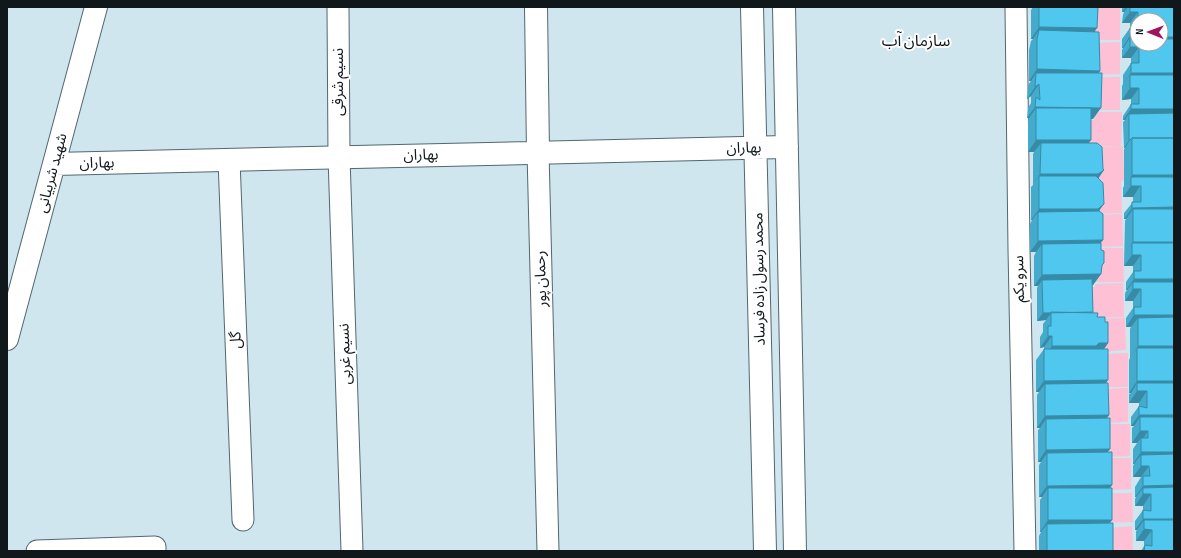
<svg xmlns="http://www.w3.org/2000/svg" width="1181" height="558" font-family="'Sofia Sans Condensed','Noto Sans Arabic',sans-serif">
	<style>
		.garden { fill: #fdc0d5 }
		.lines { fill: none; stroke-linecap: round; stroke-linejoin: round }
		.street-casing { stroke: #53676f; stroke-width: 23 }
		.secondary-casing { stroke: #53676f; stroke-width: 24 }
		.street { stroke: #fff; stroke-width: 21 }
		.secondary { stroke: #fff; stroke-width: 22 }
		.wall { fill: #44abcd; fill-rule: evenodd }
		.shaded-wall { fill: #378ba7 }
		.building { fill: #4fc7ee; stroke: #378ba7 }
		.labels { text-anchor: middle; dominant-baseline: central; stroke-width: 4; stroke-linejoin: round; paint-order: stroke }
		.street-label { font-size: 15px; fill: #10181b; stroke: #fff }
		.neighbourhood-label { font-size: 16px; fill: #10181b; stroke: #fff }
	</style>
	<rect width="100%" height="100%" fill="#cfe6ee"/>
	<path class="garden" d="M1092,7h28v33h-31z
		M1120,42v32l-29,1v-32z
		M1094,77h26v33h-26z
		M1095,112h27l-1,34 2,1 1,33 -3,1 1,32 -26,1 -1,-33 1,-34 24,-1h-26l-5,6 -6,-32h11z
		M1122,214l1,32 -28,1 4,-32z
		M1098,248h25l1,34h-30z
		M1123,283l1,34 -32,1 -5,-31h8v-3z
		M1125,318l1,32 -24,2 -8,-33z
		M1128,353v34h-28l3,-33z
		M1128,388v34l-27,1v-34z
		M1105,424h25v32l-25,1z
		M1106,458h25v31l-24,1z
		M1107,493h25l1,29 -28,1z
		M1132,526l1,25h-27l1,-23z"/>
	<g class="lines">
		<defs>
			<path id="street" d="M338,7l1,150 13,394
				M1016,7l3,242 6,302
				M538,152l10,399
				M229,160l14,360
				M37,551l118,-4v4"/>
			<path id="secondary" d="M536,7l2,145
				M752,7l13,544
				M784,7l11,544
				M54,164l733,-17
				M7,339l89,-332"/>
		</defs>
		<use href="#street" class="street-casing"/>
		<use href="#secondary" class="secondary-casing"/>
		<use href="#street" class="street"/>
		<use href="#secondary" class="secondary"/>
	</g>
	<path class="wall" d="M1033,7h65l-3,24 5,40 -2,2 -5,46h-2l-2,24 10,35 2,96 -8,11h-1l1,27 4,5 8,5 3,21 -4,6 2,34 3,32 -2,3 1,34 4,33 -2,3v35l3,28h-74v-15l2,-4h-1v-32l2,-3h-3v-32l2,-3h-3v-32l2,-2h-3v-33l2,-3h-3v-32l8,-11v-2l-4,1v-11l3,-5v-8l3,-4 -9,1v-33l1,-2h-4v-30l2,-4h-6v-28l2,-4h-1v-33l2,-2v-31l1,-2h-6v-32l1,-2h-2l1,-10 3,-5v-7l-4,3 1,-14 3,-4h-2v-31l2,-9 2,-2h-2v-29z
		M1122,7h52v544h-33l3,-5v-5h-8v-10l1,-1h-2v-9l8,-11v-4h-8v-7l1,-2h-1v-10l6,-10h-8v-11l1,-2h-1v-15l4,-6h-5v-15l2,-2h-3v-9l8,-11v-3h-10v-9l2,-1h-2v-33l1,-2v-29l1,-2h-5v-9l7,-10v-7h-8v-8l2,-3h-1v-8l7,-10v-6h-9l1,-45 1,-2h-2v-6l9,-11v-5h-10v-9l1,-2v-37l1,-1h-1l-1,-26 2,-2h-2v-4l8,-12v-5l-9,1v-14l1,-2v-9l8,-12v-5h-9v-8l1,-2h-1v-9l8,-11v-5h-8l1,-8 1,-3h-2zM1137,20h24l-24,24z"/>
	<path class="shaded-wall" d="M1126,7h2l-4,5h-2z
		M1130,12h8l-8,11h-8z
		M1039,27l58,1 -8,12 -50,-10 -6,9h-2z
		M1130,36h7v8h24v-7h13v12l-35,-2 -8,11h-9l8,-11v-9l-7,10h-1z
		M1037,69l63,2 -8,11 -56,-9 -5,8h-2z
		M1131,73h43v12l-44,-10 -7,9z
		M1039,84l-8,12 -4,3 8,-12z
		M1130,88h9l-8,11 -9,1z
		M1035,107l66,1 -8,11 -57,-1v-10l-7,10h-2z
		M1131,109h43v12l-45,-7 -4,6h-2z
		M1036,140h55l-8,11 -42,-8 -7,9h-6z
		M1129,140h1l-5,8h-1z
		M1104,170l-8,12 -57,-6 -7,9 8,-11z
		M1132,175h42v11h-34l-7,11h-10l8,-11v-9z
		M1104,204l-8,11 -58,-3 -6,8h-1l8,-11z
		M1174,207v12l-41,-10 -7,10h-2l8,-11z
		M1103,240l-8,11 -53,-7 -6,8h-6l8,-11z
		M1133,242h41v11l-42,-10 -7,10z
		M1132,255h9l-8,11h-9z
		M1104,263l-8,11h5l-8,11 -51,1v-6l-4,6h-4l8,-11 60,-10z
		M1134,279h40v12l-33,-2 -8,12h-8l8,-12v-7l-6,8h-1z
		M1043,313h8l-5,7 -9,1z
		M1134,315h40v11l-36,-8 -7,9h-5z
		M1048,336h4l-8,11 -4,1z
		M1099,343h9l-8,12 -56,2 8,-11z
		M1138,346h36v11l-37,-9 -7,10z
		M1108,380l-8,12 -55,-8 -6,8h-3l8,-11z
		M1137,381h37v11l-27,-1 -8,12h-10l8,-12v-8l-6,10h-2z
		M1109,415l-8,11 -55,-7 -6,9h-3l8,-12z
		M1139,415h35v11l-34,-9 -6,9h-3z
		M1140,431h8l-7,11v-4l-4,5h-5z
		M1110,449l-8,11 -55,-7 -6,9h-3l8,-12z
		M1141,452h33v12l-33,-9 -7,9h-1z
		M1141,466h8l-8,11h-8z
		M1112,485l-8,11 -56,-8 -6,9h-3l8,-11z
		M1174,485v12l-23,-3 -8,12h-8l8,-12v-6l-7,9h-1l8,-11z
		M1143,519h31v12l-22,-1 -8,11h-8l8,-12v-9l-7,10h-2z
		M1048,520h64l-8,11 -57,-7 -6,8h-1z"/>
	<path class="building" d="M1039,7h59l-1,21 -58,-1z
		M1130,7h44v30h-13v-17h-23v-8h-8z
		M1130,28h7v8h-7z
		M1039,30l60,2 1,39 -63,-2v-30z
		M1130,38h7v6h24v-5h13v34h-43v-10h8v-16h-9z
		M1036,73h66l-1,35 -66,-1 1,-10 4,3 -1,-16 -4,3z
		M1130,75h44v34h-43v-5h8v-16h-9z
		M1036,108h55v32h-55z
		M1174,113v25h-42l-2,2h-1v-26z
		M1132,138h42v37h-42z
		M1041,143h56l5,4 1,22 1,1 -6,4h-58z
		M1039,176h57l7,7 1,21 -6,5h-59z
		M1131,177h43v30l-42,1v-6h9v-16h-10z
		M1133,209h41v33h-41z
		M1099,211l4,3v26l-65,1v-29z
		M1101,243v7l3,1v12l-2,2 -1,9 -59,1v-31z
		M1132,243h42v36h-40v-8h7v-16h-9z
		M1092,279l1,33 -50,1 -1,-33z
		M1133,282h41v33h-40v-8h7v-18h-8z
		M1051,312l47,1 -1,4h8v5h3v21h-9l-3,3h-44v-10h-4v-10h3z
		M1174,317v29h-36v-28z
		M1137,348h37v33h-37z
		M1044,349h64v31l-64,1z
		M1108,383l1,32 -64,1v-32z
		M1137,383h37v32h-35v-9l8,2v-17h-10z
		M1140,417h34v35h-33v-14h7v-7h-8z
		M1110,418v31l-64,1v-31z
		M1112,452v33l-65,1v-33z
		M1174,454v31l-31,1v-10h7l-1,-10h-8v-11z
		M1174,487v32h-31v-9l8,1v-17h-8v-6z
		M1048,488h64v32h-64z
		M1144,520h30v31h-30l1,-6 7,1v-16l-8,-1z
		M1113,523v28h-66v-27z"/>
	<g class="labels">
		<g class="street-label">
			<text transform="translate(338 82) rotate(-90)">نسیم شرقی</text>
			<text transform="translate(744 148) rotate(-1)">بهاران</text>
			<text transform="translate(421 155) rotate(-1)">بهاران</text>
			<text transform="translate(97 163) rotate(-1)">بهاران</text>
			<text transform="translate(52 173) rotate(-75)">شهید شربیانی</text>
			<text transform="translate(541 279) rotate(-92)">رحمان پور</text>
			<text transform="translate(759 279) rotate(-91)">محمد رسول زاده فرساد</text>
			<text transform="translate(1019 279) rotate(-91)">سرو یکم</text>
			<text transform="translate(236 340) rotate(-92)">گل</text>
			<text transform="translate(345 354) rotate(-92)">نسیم غربی</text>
		</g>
		<g class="neighbourhood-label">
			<text x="916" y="41">سازمان آب</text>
		</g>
	</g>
	<rect width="1181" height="558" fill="none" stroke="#10181b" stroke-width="16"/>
	<g transform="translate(1149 32) rotate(271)"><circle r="19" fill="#ffffff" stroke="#9fa3a4"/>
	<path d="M0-3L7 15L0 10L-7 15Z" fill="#a0145e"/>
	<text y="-6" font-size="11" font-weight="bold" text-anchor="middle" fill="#10181b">N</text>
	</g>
</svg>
